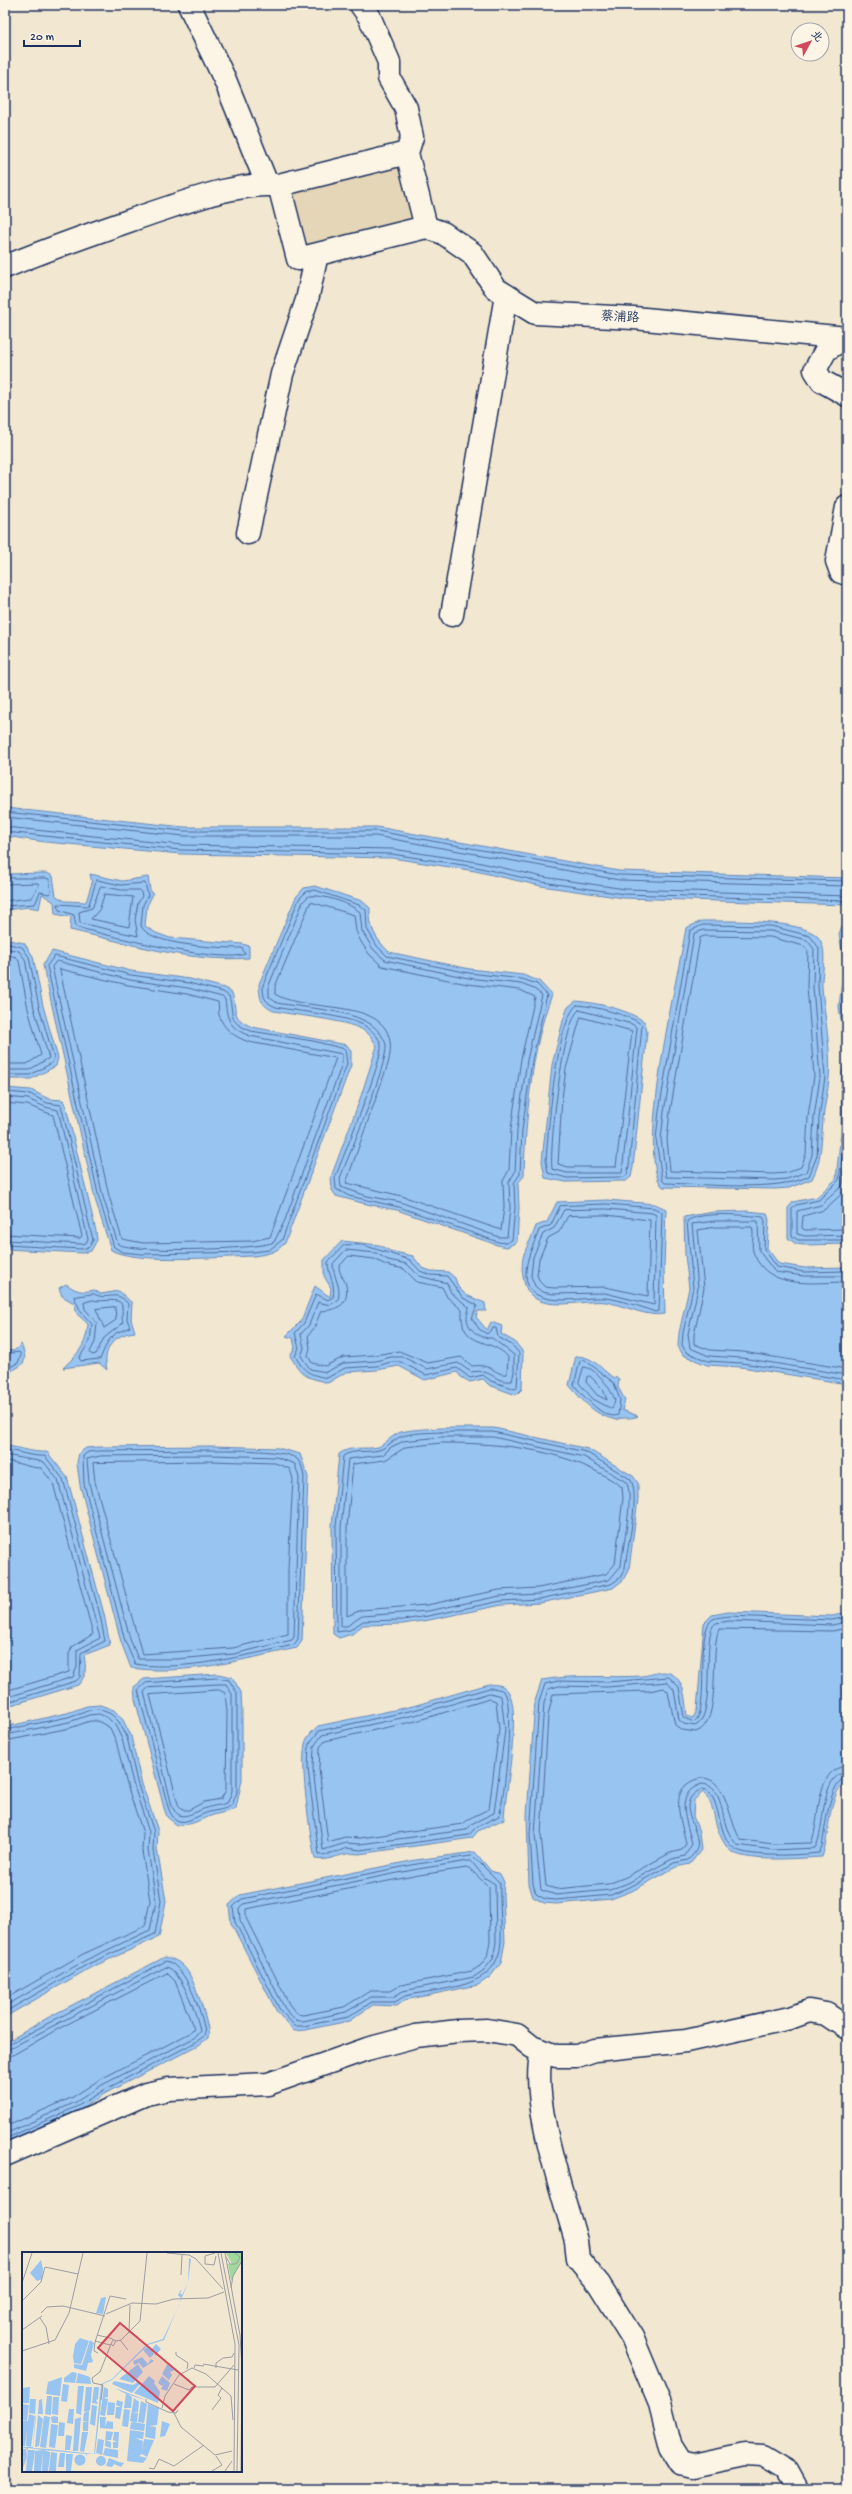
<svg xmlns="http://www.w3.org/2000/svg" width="852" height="2494" font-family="'Gochi Hand','LXGW WenKai TC',sans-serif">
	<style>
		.built { fill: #e5d6b8 }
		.water { fill: #98c4f1; stroke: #6688b6 }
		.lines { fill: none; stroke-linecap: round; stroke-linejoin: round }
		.shore { stroke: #4d6b99; stroke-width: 1 }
		.minor-casing { stroke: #1b2f5e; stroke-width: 25 }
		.minor { stroke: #fcf5e5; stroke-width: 22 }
		.labels { text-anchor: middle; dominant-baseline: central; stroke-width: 3; stroke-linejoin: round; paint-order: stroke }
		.street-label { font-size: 13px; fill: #1b2f5e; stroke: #fcf5e5 }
		.inset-road { fill: none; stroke: #9c9da3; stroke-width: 1 }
		.view { fill: #d1495b; fill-opacity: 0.15; stroke: #d1495b; stroke-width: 2 }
		.inset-edge { fill: none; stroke: #1b2f5e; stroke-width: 2 }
	</style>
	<rect width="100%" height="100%" fill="#f2e7d1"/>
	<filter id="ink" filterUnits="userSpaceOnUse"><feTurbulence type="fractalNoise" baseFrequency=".025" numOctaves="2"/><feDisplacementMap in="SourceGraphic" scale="8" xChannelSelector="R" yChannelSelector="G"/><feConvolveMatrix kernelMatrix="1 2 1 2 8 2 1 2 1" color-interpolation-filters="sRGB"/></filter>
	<g filter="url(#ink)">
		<path class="built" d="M407,153l19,74 -128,32 -19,-74z"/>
		<path class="water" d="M5,808l179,19h193l242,44 228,7v27l-223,-7 -83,-12 -66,-15 -83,-13 -211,-4 -136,-12 -40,-6z
			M47,873l6,3 3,20 9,5 21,1 6,-19 -2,-9 32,7 26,-4 2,13 3,4 -6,12 -2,20 11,7 14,5 73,6 6,2v12c-59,5 -121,-15 -179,-28l1,-13 -16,-3 -1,-12 -12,-8 -3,15 -10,-2 -24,3v-36z
			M315,886l47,15 8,7c-1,20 5,30 19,44l81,17 53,6 16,6 13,14c-20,48 -27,129 -28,181l-6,7 1,25 -2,34 -10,5 -10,-2 -100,-35 -31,-6 -30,-8 -4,-6 -1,-13 28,-75 18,-56c-4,-6 -7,-12 -14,-16 -20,-11 -65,-14 -89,-19 -14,-6 -14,-12 -15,-27l37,-87 8,-9z
			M702,921c24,0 100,-2 116,16 11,13 3,35 4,50 2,27 10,66 7,91 -1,14 -5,28 -6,42 -2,22 -1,40 -11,59l-23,9 -14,1 -112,-2c-29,-28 16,-215 23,-259z
			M842,926l5,1v101l-6,-9 -2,-12 5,-45 -5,-28z
			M5,939l19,4 9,13 10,50 15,52 -2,8 -25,13h-26z
			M52,951l79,20 59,8 35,9 7,5c6,19 -2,24 20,34l95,18 4,6v14l-66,178c-9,10 -18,11 -31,13 -32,1 -119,8 -143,-6l-16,-51 -52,-234z
			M576,1001c22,2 51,8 69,21l2,10 -14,135 -2,10 -5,4 -60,1 -21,-4 -3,-17 10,-96 12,-48 4,-10z
			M847,1059v185l-43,1 -8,-1 -8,-6v-30l5,-6 24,-5 19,-18 5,-47 1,-60z
			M5,1088l26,2 18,9 14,1 3,7 30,124 1,9 -6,11 -8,2 -78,-4z
			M607,1200l48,4 11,5 -2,57 1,48c-16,4 -42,-9 -59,-12 -24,-3 -71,14 -81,-17 -3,-9 -4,-22 -1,-31 3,-9 9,-18 12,-28l11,-4 10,-20z
			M747,1211l20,2 2,7 -2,28 12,16 26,4 42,-1v117l-106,-17 -34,-2 -24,-10 -5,-9 1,-13 10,-45 -4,-33 -1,-38 30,-5z
			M342,1241l37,4 11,6 23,5 9,12 9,3 17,1 7,6 3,9 8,8 19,8 1,8h-8l-2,6 11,13 4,-8 11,4 -1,8 14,8 8,10 -1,37 -6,6 -27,-10 -6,-6 -13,3 -9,-5 -4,-5 -32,8 -26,-14 -22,4 -31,2 -18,11c-24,-7 -24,-5 -38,-27l5,-8 -2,-10 -7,-2 15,-15 14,-35 15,11 1,-9 -7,-12v-16z
			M66,1284c10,7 16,9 28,6l7,4 18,-3 13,12 -1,16 4,13c-21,2 -33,17 -28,38l-8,-7 -36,5c15,-15 23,-21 25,-44l-11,-10 -3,-11 -12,-7 -3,-8z
			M21,1344c9,21 1,21 -16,30v-24l9,1z
			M576,1356c22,0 26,19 43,23l-1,8 7,13 -3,10 16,6c-8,4 -15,0 -22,4 -22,-5 -33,-19 -47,-35z
			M441,1428h53l94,21 45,27 5,7v16l-9,70 -6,11 -10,8 -73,15 -38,2 -73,15 -26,4 -40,1 -11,9 -13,4 -6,-4 -1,-108 7,-72c12,-9 25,-4 39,-7 6,-2 14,-12 23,-15 12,-3 27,-3 40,-4z
			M5,1446c15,1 27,7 42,6l20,25 37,137 6,31 -26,10c2,12 3,21 -6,30l-73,22z
			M212,1446l66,2 22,6 8,23 -6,164 -5,7c-54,11 -110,28 -166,20l-10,-26 -41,-157 -3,-22 2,-10 7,-5 13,-1z
			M728,1612l104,4 15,-3v167c-21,17 -16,53 -25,77 -21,1 -72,6 -90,-5 -4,-2 -10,-12 -12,-17 -7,-15 -5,-31 -17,-43l-9,8 -1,16 6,16 2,18 -11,14 -14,3 -44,24 -21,8 -55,5 -12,-1 -11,-6 -4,-13 -2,-69 8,-114 7,-21c32,-6 67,-2 100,-4 10,-1 21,-7 30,-2 14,9 13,28 15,42l6,2 4,-8 7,-87 8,-8z
			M218,1674l14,3 9,15 1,20v68l-6,28c-9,5 -19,5 -28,9 -13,5 -16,8 -31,8l-10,-8 -3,-9 -29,-109 -1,-12 10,-8z
			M489,1684c8,1 14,0 19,7 14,19 -3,102 -4,128l-26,12 -6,7 -113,16c-18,-3 -27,8 -44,5 -5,-25 -15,-92 -10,-115 1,-7 8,-13 13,-18l95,-20z
			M100,1705l14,5 9,10 8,16 10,45 17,50 -1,18 9,52 -7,36 -69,31 -85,49v-290l62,-14 20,-7z
			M475,1852l16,19 9,3 4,8 -1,13 2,47 -4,21 -11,14 -12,8 -73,15 -8,6 -24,-1 -24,16 -44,9 -11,1 -17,-19 -46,-89 -2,-18 11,-10 176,-35z
			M165,1957c10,2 17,6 23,15 7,11 23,55 20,66l-9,7 -93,48 -26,17 -75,34v-101l44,-26z"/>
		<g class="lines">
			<path class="shore" d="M5,812l179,19h193l242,44 228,6
				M5,817l179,19h192l243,44 228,6
				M5,827l177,18 211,4 84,13 66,15 82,12 222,7
				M5,832l176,18 211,4 84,13 66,15 82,12 223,7
				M5,878h41l3,1 2,12 -2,3 -9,-2 -5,12 -30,2
				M97,880l24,5 24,-2 3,12 -5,10 -2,21c9,20 80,22 101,22l3,6c-24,10 -139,-19 -169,-27l-2,-12 -15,-5 -1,-6 30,2z
				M5,884l33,-1 1,2 -8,13 -26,3
				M101,886l20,4h19l2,6 -4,7 -3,17 3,16 -58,-13 -1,-11 13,-4z
				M315,890l44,15 7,5 1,19 10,17 10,10 82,17 53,6 15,5 10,11 -15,66 -10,69 -2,44 -6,9 1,25 -3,32 -6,3 -8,-1 -99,-35 -50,-11 -13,-7 -1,-11c7,-19 49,-120 46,-133 -2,-8 -9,-15 -16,-19 -19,-11 -66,-14 -89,-19 -12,-5 -13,-10 -13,-22l36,-86 7,-7z
				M105,894l28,3 -4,30 -38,-8 8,-9z
				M309,896c13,-2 41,7 51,16l2,19 11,18 12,11 83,18 53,6 13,5 8,6 -15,65 -10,70 -2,42 -6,10 1,26 -3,29h-8l-99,-35 -33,-6 -26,-9 -1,-9c9,-23 48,-114 46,-133 -2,-9 -11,-19 -19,-23 -23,-13 -64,-14 -90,-19l-8,-6v-12l34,-83z
				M311,902l43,13 2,16 5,11 8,12 13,12 85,18 53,6 15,7 -14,62 -10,70 -2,41 -6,11 1,26 -3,23 -99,-34 -56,-13 42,-119c19,-72 -79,-48 -113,-70v-7z
				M703,925l68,1 39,10 9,12 -1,38 7,91 -6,41 -2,38 -8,20c-29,16 -108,8 -144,7l-3,-3 -6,-41 3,-28 31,-180z
				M704,930l67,1 36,9 7,9 -1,37 7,91 -6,40 -2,38 -6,17 -19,7 -13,1 -108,-3 -5,-38 3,-27 30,-178z
				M705,936l65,1 34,9 4,5 -1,35 7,90 -6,41 -2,37 -5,13 -15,6 -12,1 -104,-3 -3,-32 3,-27 30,-174z
				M5,943l17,4 7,10 10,50 15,51 -2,5 -22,12h-25
				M5,948l14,3 6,8 9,49 15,50 -20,12h-24
				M5,954l11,3 3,4 9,48 13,46 -14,9h-22
				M55,956l76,19 58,8 34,9 6,4c6,20 -3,25 22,35l62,10 32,8 2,15 -65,176 -13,10 -16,2 -111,2 -20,-2 -8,-5 -15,-49 -52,-232z
				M57,961l73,19 58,8 34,9 3,2c2,21 4,29 25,37l92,18v10l-57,156 -11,22c-16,8 -142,11 -156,2l-15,-47 -51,-230z
				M60,969l68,16 59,9 31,8c1,4 0,8 1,13 5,15 16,22 30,27l87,16 -66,179 -18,4 -109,2 -21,-4 -13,-43z
				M577,1005c16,1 54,10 65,20l-13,141 -2,9 -3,2 -57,1 -19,-5 -2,-12c2,-28 10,-141 31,-156z
				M579,1010l53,14 5,4 -15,145h-55l-15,-4c-3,-22 11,-149 27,-159z
				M581,1017l51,14 -16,136h-48l-10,-3 4,-66 4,-29z
				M847,1070l-2,62 -6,48 -20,20 -23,5 -4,4v27l6,4h49
				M5,1092l25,2 17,9 14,2 32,135 -4,7 -7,2 -77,-4
				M5,1097l23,2 17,8 13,3 30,129 -2,4 -4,1 -77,-4
				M5,1103l22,2 26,10 29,121 -2,2 -75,-4
				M847,1163l-5,23 -21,19 -24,6v23l8,2 42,-1
				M847,1189l-23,21 -21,6 -1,12 3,2 42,-1
				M607,1204l47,4 8,4 -3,99 -4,1c-16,-6 -33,-12 -50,-14 -22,-2 -77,14 -79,-22 -1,-17 8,-31 13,-46l12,-5 9,-19z
				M607,1209l45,4 4,2 -2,90 -49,-12 -52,1 -11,-2 -7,-6 -4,-10 2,-19 10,-23 11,-6 10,-18z
				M606,1215l44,5 -2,76 -43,-9 -51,1 -9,-1 -5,-5 -3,-7 2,-16 9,-21 11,-6 9,-16z
				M363,1245l47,15 10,11 10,4 17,1 16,22 14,7 -5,13 7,11 8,5 6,-6h3l2,9 14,8 7,8 -2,35 -2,1 -24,-8 -8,-6 -13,3 -13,-10 -31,7 -25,-13h-10l-14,4 -32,2 -18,10c-18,-4 -22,-5 -32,-22l4,-8 -4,-15 9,-10 12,-29 12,6 5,-3c3,-13 -5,-22 -5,-35l16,-17z
				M346,1250l30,3 12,7 19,4 12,12 28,7 4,10 18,14c0,3 -2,7 -2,10 0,13 14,22 25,21l22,17v17l-2,9c-19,2 -19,-13 -41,-9l-13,-9 -31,6 -24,-12h-12l-15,4 -32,2 -18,9 -16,-3 -9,-13 3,-8 -3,-14 8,-9 9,-23 12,3 8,-5c4,-14 -5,-22 -5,-36z
				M349,1256l25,3 12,6 18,4 13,13 25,5 5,10 15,13c-3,39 30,27 46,47l-1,17c-11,2 -15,-11 -35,-8l-11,-9 -33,6 -29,-12 -24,4 -31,2 -19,9 -13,-3 -4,-7 2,-8 -2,-12 6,-8 7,-17c16,-1 29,-6 25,-26 -2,-7 -7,-11 -7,-18z
				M847,1271l-43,1 -27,-5 -13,-18 1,-28 -2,-4c-17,-2 -62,-6 -76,4l6,67 -10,45 -1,12 4,7 22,9 34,2 105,17
				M847,1276h-43l-29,-4 -16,-21 -1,-30h-43l-23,3 6,64 -10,46 2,14 19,8 33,2 105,17
				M847,1282c-33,0 -78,9 -93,-28 -4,-8 1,-19 -2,-27h-37l-17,3 6,58 -10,47v9l16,6 33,2 104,17
				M94,1294c14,8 22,-6 34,10l-1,15 3,8 -14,6 -8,8 -8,18 -19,2 -2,-3 11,-17 2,-17 -11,-12 -7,-15z
				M93,1300c7,3 28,-4 29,6 1,6 -1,11 1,17l-19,15 -8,16 -4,1 -2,-3 5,-10 2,-19 -12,-14 -1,-6z
				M115,1307l1,13 -12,8 -8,-19z
				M5,1354l14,-2 2,3 -3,8 -13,6
				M585,1360l29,23 6,17 -2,15c-14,6 -36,-21 -44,-30l6,-24z
				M584,1367c13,1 27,22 31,33l-3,9 -19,-10 -14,-16z
				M590,1376l13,13 4,11 -10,-5 -11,-13 1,-5z
				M441,1432h52l93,20 44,27c11,14 -3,69 -5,89l-5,10 -9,6 -72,15 -38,2 -73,15 -25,4 -40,1 -13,9 -13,2 -1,-105 7,-71c10,-7 25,-3 36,-6 6,-1 14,-10 21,-13 12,-5 29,-4 41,-5z
				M441,1437h52l91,20 42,25c9,12 -4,68 -5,84l-12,14 -70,14 -39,2 -72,15 -66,5 -15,10h-6v-99l7,-68 35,-4 8,-8 13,-6z
				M442,1443c62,0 128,6 180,44l1,11 -8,66 -9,10 -68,14 -39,2 -72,15 -66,5 -14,6v-89l6,-63 32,-4 21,-13z
				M5,1450c14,1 26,7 40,6l18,23 37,136 5,26 -24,12 -1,24 -4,4 -71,22
				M212,1450c15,0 78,-1 86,10 4,4 5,12 6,17l-6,162 -4,6c-48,10 -110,27 -159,19l-10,-23 -41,-157 -1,-28 5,-4 11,-1z
				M5,1455l39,7 14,18 42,158 -23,12v17l-4,10 -68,21
				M211,1455l65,2 19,7 4,14 -5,159 -2,3 -58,14 -57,5h-39l-8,-20 -41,-156 -2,-24 13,-3z
				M5,1461c13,1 24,7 36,7l12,15 40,151 -21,13 -3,7v18l-64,19
				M211,1461l64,2 15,6 3,10 -5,90v65l-55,14 -91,6 -47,-172 -2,-19z
				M847,1617l-15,3 -103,-4c-5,1 -12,1 -16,3 -19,11 -2,93 -19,103l-10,-4 -5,-31 -10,-10 -62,5 -49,-1 -13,3 -6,18 -9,133 3,49 3,10 9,5 11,1 55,-5 19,-8 44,-24 14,-3c3,-3 8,-8 9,-12 5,-19 -26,-45 5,-59 20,3 14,49 33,60 15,9 65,6 84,4l3,-7c3,-15 7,-67 25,-69
				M847,1622l-15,3 -103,-4c-4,1 -9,1 -13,2 -16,8 2,94 -21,103l-11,-2 -5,-4 -5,-30 -7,-8 -60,5 -48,-1 -11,3 -4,14 -9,132 6,55 15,5 54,-5 18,-7 44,-24 13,-3 7,-12c-4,-20 -20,-51 10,-60 21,1 19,33 26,47 2,5 6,10 9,14l36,5 42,-2c11,-16 3,-74 32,-76
				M847,1628l-15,3 -113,-2c-10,24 4,94 -23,103l-14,-2 -7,-5 -7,-33 -4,-4 -15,3 -96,3 -5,22 -7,119 5,51 10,3 52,-5 18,-7 44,-24 12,-3 4,-6c-4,-23 -21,-58 15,-66 27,-1 27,44 40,62l33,4 37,-1c10,-20 2,-76 36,-77
				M218,1678l11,2 8,13v99l-5,13c-7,5 -15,5 -23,7 -17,5 -32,21 -41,-5l-30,-117 8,-7z
				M218,1684h8l6,10v97l-4,11c-7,4 -14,3 -21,6 -14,3 -27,17 -35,-2l-28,-114 4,-4z
				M490,1688c6,1 13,0 16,7 7,17 -1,101 -7,121l-23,11 -7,8 -109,15 -13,-2 -16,6 -12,1 -11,-86 1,-25 10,-13 95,-21z
				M219,1690l6,3 2,19 -1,78 -5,9 -17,3 -15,8h-7l-4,-6 -28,-109z
				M490,1693l11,3 4,34 -11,83 -21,10 -7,7 -106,14 -14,-1 -23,7 -10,-81 1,-23 8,-11 93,-20z
				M490,1699l6,2 3,28 -10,80 -19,9 -7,6 -103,14 -15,-1 -17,5 -9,-73 1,-22 5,-6 91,-20z
				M5,1730l63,-13 20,-7 11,-1 12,5 8,8 8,15 10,45 17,50 -1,18 8,51 -6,33 -67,30 -83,48
				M5,1735l64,-13 20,-7 10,-1 9,4 7,7 7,14 11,44 16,49 -1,18 8,51 -6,29 -64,30 -81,46
				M5,1741l65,-13 20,-7h8l12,7 6,13 11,44 16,48 -1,18 8,50 -5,25 -62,28 -78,45
				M473,1856l27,27c-1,19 2,39 1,58 -2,50 -59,46 -96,55l-10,6h-23l-24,15 -44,9h-9l-15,-16 -45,-88 -2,-15 9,-8 175,-35z
				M471,1861l14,17 10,6 1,58 -3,17 -9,11 -10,7 -71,14 -10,6h-22l-25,15 -43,9c-10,1 -13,-6 -19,-14l-44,-87 -1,-12 4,-4 175,-35z
				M469,1868l20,19 1,54 -3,16 -7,9 -8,5 -71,14 -10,6h-21l-26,16 -41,8 -6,-1 -8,-10 -43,-86v-9l173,-34z
				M5,2046l161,-85c20,4 36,52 39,71l-1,4 -8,6 -92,48 -26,16 -73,33
				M5,2051l161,-84c15,2 32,50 34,64l-6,7 -92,47 -26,17 -71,32
				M5,2057l8,-2 43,-25 111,-57 8,8 19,48 -4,4 -91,47 -26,17 -68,30"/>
			<defs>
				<path id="minor" d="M189,5l36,75 42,104
					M361,5l8,11 20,46v16l17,30 6,29 -5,16 19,74 -128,32 -19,-74 128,-32
					M426,227l17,6 29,20 24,36 39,24 99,5 213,20
					M5,267c47,-20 95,-36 144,-53 43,-14 84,-31 130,-29
					M847,336l-21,14 -11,20 7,11 25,14
					M847,507l-10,54 4,11 6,2
					M248,533l34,-159 25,-74 10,-46
					M452,615l54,-320
					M542,2052c-13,46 21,141 34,189l2,18 21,25 33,53 28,67 11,43 10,16 12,3 52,-11 19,1 22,13 11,20
					M5,2155l141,-61 23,-5 99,-5 99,-35 49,-13 42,-5 29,-1 30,5 15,12 24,9h21l18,-6 91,-9 104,-23 19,-7 17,3 21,14"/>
			</defs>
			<use href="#minor" class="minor-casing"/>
			<use href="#minor" class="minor"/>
		</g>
	</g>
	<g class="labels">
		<g class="street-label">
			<text transform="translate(620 318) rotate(3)">蔡浦路</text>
		</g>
	</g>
	<g transform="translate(22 2252)">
		<rect width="220" height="220" fill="#f2e7d1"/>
		<path d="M204,1h16v7l-11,21 -3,-17h4z" fill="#a2d89c"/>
		<path d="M167,6l2,1 -3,24 -24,57 -16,5 -36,35 -9,4 -8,70h-8l-1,3v-3l-12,-1 -2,18 2,-18 -30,-3 6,2v4l-2,15h-6l1,-21 -2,21h-7l1,-20 8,-1 -15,-2 -3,22 1,-11 -4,12v-13l4,-1h-4v-8h4v7l1,-7 -5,-2h11l2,-29 1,-3 -3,33 15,1 3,-32 3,-1 4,1v6h-6l-1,-5 -3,31 46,5 7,-70 11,-5 35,-35 16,-5 16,-34 2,-7 -3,-3 2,-4 2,-1 -2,3 2,2 6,-12zM19,8l2,9 -1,10 -5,2 -7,-8zM84,45l-3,17 -7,-1 5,-15zM58,86l9,3 -8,23 -7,-1 -1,-6 2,-13zM68,88l4,3 -3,12 2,7 -5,1 -2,8 -12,-3v-4l8,1zM134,92l5,5 -6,7v-3l-3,-2 2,3 -4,4 -7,-8 4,-3 4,3zM120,105l6,7 3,-5 3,2 -11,7 -4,-5 -5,2 -1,-4zM146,111l7,7 -5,2 2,3 -3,5 -7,-6zM116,112l5,8 -10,11 -14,-4zM50,120l5,1 -2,10 -11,-1v-4zM56,121l12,4 1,7 -15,-1zM127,124l6,5 -1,2 6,9 -2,11 -24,-10zM140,124l8,7 -3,8 -6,-2 3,-6 -2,3 -4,-3zM40,125l-1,9 -12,-1 12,1 -1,10 -14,-2 2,-12zM92,129l19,4 6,-4 1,3 -8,9 -20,-9zM41,132l6,1 -2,17 -6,-1zM56,134h6l-3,29 -5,-2zM8,135l-1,16h-7v-15zM64,135h6l-2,23 -4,2 -2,-1zM72,135h5l-1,12 -2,1 2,4 -6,-1zM82,135l4,2v8l-4,1 4,1 -3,17 -5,-1zM93,136l26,10 4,2 -18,-6 5,3 -1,11h-7l2,-14zM25,144h5l-1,19 -6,-1zM31,145h6l-1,18 -6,-1zM112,146l5,4 -1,10h-5l5,1 -1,9h-4l12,2 -1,7 -14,-2 1,-6 2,-1 -3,-1zM8,147h6l-1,15 -6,-1zM20,147l1,15h-5l1,-14zM95,148l6,2 -3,17 -5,-1 1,-11h5l-5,-2zM119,149l6,3 -3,19 -6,-1zM86,150l7,1 -1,12h-7zM0,152l7,1 -2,16 -5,-1zM126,152l11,4 -2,17 -8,1 7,1 -1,12 -10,-2zM70,153l5,1 -2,20 -5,-2zM47,157h5l-1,15 -6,-1zM102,157l6,1 -2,17 -6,-1zM67,159l-1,20h-5v-9h5l-5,-1 1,-8zM7,162l6,2 -4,31 -5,-1 1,-16 -2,16h-3v-25h6zM16,163l5,4 -4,27 -4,1zM22,164l6,1 -4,31 -6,-1zM59,165l-3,34h-5l2,-32zM78,165h6l-1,10 2,-6 6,1v7l-13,-1zM140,169l8,3 -5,12 -5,1zM37,170l6,1 -1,13h-6zM29,172l7,1 -3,23 -6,-1zM108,178l14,2 -1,7 -8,-1 8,3 -1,10 2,-12 10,1 -7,17 -5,-3 -3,2 8,2 -4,5 -16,-2zM84,179l7,1 -2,8h-5l5,2v6l-6,-2zM60,180h6l-4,20 -4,-1zM92,180h5l-1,16h-5v-6h4l-4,-2zM44,183l6,1 -2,14h-5zM76,187l6,1 -2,15 -6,-2zM83,196l13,2v8l-15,-3zM6,198h7l-3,21h-6zM29,200l6,1 -1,18h-7zM38,201h5l-1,14h-6zM44,202h7l-2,17h-5zM52.5 208a5.5 5.5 0 1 1 11 0a5.5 5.5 0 1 1-11 0ZM74 209a5 5 0 1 1 10 0a5 5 0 1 1-10 0ZM87,206l10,4 5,1 -3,4 -7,-3 -2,3 -6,-1z" fill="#98c4f1"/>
		<path class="inset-road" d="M145,1l22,2 7,4 27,30M193,1l-10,3v8l9,1 2,-9M196,1l17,91 -1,127M199,1l18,92 -2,126M203,1l15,82 2,32M204,5l4,7h6l4,-7 -5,-4M159,23l1,-20M0,31l10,-30M209,36l2,-12 9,-15M0,49l19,-19 4,-15 33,7M108,53l-1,27 9,5M19,61l6,-6 16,-1 42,10M84,62l26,-11 24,1 18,-5 34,-1 16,-6M18,66l6,9 3,17M0,78l20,-14M75,83l13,3 6,3 -3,5 -2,-2 2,-4M98,88l8,10M73,89l15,4M94,89l5,-1 19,-19 7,-68M0,99l33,-11 14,-27 14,-60M154,100v3l12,8 -1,6M76,101l-4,-2 1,-9 15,-46 16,3M181,112l35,6M172,116l1,-3 9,1M194,116v-5l7,-5 9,-1 2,-4M152,132l15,6 3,-3h23l19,-22M124,147v3l22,10 8,1 2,-3M79,148l2,-15 -10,-2 -1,-5 8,-6 11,-28M140,156l3,-12 14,-21 13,-7 14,6 25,22 2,24M190,158l9,-12 -3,-3 4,-7M152,161l7,14 34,28 17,-4M127,216l5,1 5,-10 15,7 30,-21M190,219l10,-6 -6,-9M203,219l7,-10M219,219l1,-101"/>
		<path class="view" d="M98,71l75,63 -22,25 -75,-63z"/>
		<rect width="220" height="220" class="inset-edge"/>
	</g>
	<rect width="852" height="2494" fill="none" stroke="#fcf5e5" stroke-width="20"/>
	<rect x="10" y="10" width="832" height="2474" fill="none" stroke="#1b2f5e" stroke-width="1.5" filter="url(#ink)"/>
	<g transform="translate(810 42) rotate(50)"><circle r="19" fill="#fcf5e5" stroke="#a2a6af"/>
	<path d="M0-3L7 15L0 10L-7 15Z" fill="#d1495b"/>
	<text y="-6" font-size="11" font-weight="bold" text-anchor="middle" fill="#1b2f5e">北</text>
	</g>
	<path d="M24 40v6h56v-6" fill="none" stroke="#1b2f5e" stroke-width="2"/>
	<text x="30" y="40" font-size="12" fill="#1b2f5e" stroke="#fcf5e5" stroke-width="3" paint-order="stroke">20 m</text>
</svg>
